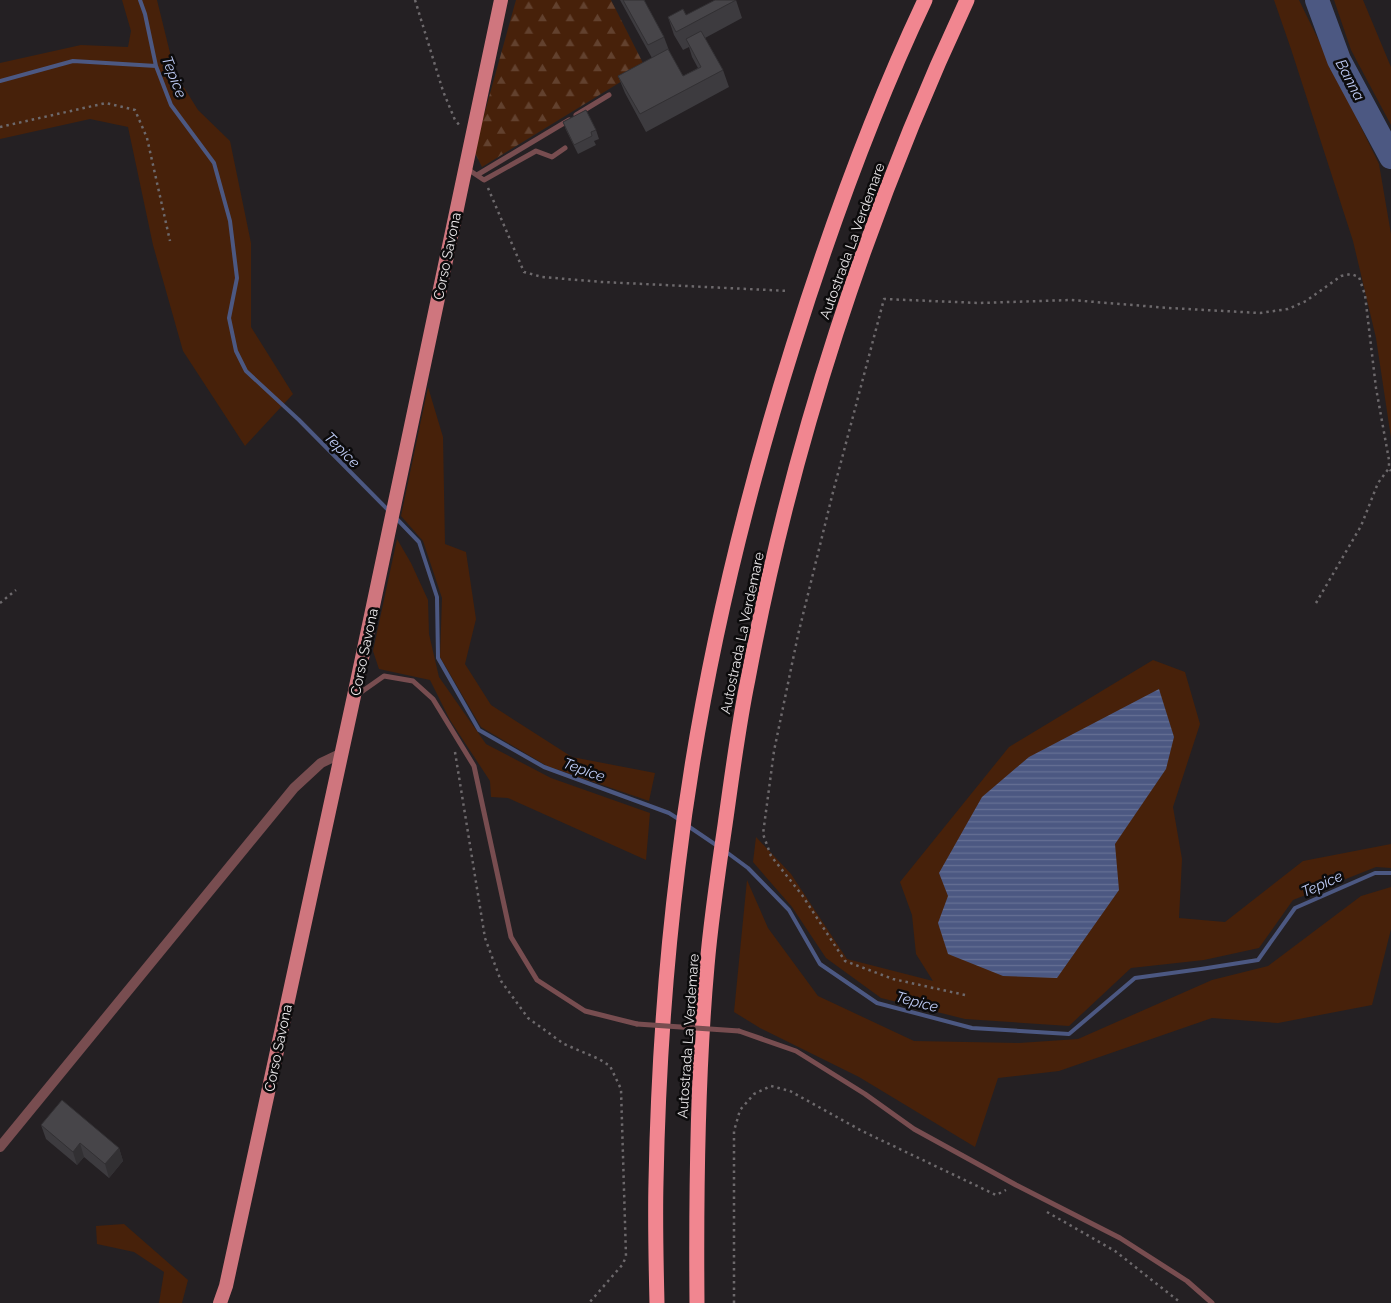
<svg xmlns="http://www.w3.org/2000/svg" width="1391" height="1303" font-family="Raleway,sans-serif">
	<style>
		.green { fill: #47210a }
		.forest { fill: url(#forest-firs) }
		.water { fill: url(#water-rules) }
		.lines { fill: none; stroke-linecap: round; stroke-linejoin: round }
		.stream { stroke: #4c5882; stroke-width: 4 }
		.river { stroke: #4c5882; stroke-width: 24 }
		.path { stroke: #6d696c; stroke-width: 2.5; stroke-dasharray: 2.5 4; stroke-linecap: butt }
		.service { stroke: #784d50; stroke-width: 5 }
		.minor { stroke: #784d50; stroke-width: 10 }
		.primary { stroke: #cf767e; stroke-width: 14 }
		.motorway { stroke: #f18690; stroke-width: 15 }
		.service-bridge { stroke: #784d50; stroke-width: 5 }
		.wall { fill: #3d3b3f }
		.shaded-wall { fill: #323033 }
		.building { fill: #474549; stroke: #323033 }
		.labels { text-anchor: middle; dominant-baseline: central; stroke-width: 5; stroke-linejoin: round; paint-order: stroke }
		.street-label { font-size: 14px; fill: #e8e5e7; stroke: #0c0b0c }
		.water-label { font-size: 15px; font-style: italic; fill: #bdcaf4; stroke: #0c0b0c }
	</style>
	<defs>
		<pattern id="forest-firs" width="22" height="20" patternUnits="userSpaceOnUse" patternTransform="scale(1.25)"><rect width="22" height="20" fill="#47210a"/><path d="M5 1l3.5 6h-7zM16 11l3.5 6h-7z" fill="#62412e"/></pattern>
		<pattern id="water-rules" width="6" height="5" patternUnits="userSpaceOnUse" patternTransform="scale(1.25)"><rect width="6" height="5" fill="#4c5882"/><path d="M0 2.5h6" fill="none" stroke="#667094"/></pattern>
	</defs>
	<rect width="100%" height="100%" fill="#242023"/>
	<path class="green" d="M122,0h35l18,73 23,37 32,31 21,102v84l42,67 -48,52 -62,-95 -30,-106 -25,-118 -38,-8 -90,20v-76l81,-18 47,2 3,-16z
		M1274,0h25l80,164 12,70v204l-15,-100 -23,-97 -62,-192z
		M1334,0h29l28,67v58l-40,-75z
		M428,387l15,50 2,107 21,8 10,67 -11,45 26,41 81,52 83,16 -6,28 -102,-35 -66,-39 -41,-70 2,-59 -19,-57 -22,-25z
		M397,539l14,24 17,37 1,34 10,43 47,67 65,34 99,35 -4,47 -138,-62 -17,-1 -1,-16 -40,-61 -20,-40 -51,-11 -6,-18z
		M1153,660l32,12 15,52 -27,83 9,52 -3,59 46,4 78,-61 88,-17v24l-15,-1 -83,33 -34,48 -55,12 -73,8 -62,58 -104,-7 -84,-21 -55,-40 -34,-51 -39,-45 3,-25 35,37 56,85 86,22 -17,-27 -4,-39 -12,-33 109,-135z
		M747,880l21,48 50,68 96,45 105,2 59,-4 134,-59 56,-14 93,-70 30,-9v42l-19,76 -94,18 -66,-5 -153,53 -61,7 -23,69 -116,-70 -99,-49 -26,-16z
		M124,1224l64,56 -6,23h-23l5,-31 -30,-20 -37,-8 -1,-18z"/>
	<path class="forest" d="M516,0h95l34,67 -163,100 -8,-16z"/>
	<path class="water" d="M1159,689l15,48 -8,32 -51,75 4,46 -62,88 -54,-2 -55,-22 -10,-31 10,-27 -9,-23 43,-76 47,-40z"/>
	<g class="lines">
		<path class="stream" d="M140,0l5,14 11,52 15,39 43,58 16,58 7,57 -8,40 7,33 10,20 53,49 91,92
			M0,81l73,-20 83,5
			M395,517l24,25 18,55 1,61 41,72 65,37 125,46 11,7
			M688,826l31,21
			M725,851l23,17 41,42 31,54 57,39 95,25 97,6 66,-56 66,-9 57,-9 37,-52 80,-35h16"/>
		<path class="river" d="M1317,0l22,60 52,97"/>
		<path class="path" d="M415,0l28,91 12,29 6,7
			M0,127l106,-24 29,7 12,28 23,103
			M488,188l36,84 18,5 60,5 187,9
			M0,603l16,-13
			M1316,603l45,-77 17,-43 11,-15
			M455,752l30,186 16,43 27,37 36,26 35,15 11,7 11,23 5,167 -3,8 -34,39
			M965,995l-72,-16 -48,-18 -43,-66 -31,-39 -8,-22 11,-83 24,-116 34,-139 52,-197 95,4 92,-3 98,8 91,5 28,-4 18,-8 35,-25 10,-2 8,3 6,18 11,93 13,72v8l2,3
			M1047,1212l68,39 66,52
			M734,1303v-172l6,-21 14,-16 17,-8 19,5 72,40 134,64 10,-5"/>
		<path class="service" d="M576,115l33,-20
			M466,168l18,12 52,-29 16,6 13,-9
			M477,175l92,-55
			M357,695l27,-19 29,5 20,18 41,67 37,171 26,43 48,31 52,13
			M739,1031l57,20 69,43 49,35 102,56 104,53 67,43 25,22"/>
		<path class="minor" d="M0,1147l294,-359 27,-25 21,-10"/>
		<path class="primary" d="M220,1303l6,-17 128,-590 147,-696"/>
		<path class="motorway" d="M657,1303c-1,-40 -2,-81 -1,-121 2,-106 9,-212 22,-316 21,-177 62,-351 115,-520 37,-118 79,-234 132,-346
			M697,1303c-1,-112 0,-225 10,-337 4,-47 11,-94 18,-141 7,-49 13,-98 23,-146 43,-232 119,-465 219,-679"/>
		<path class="service-bridge" d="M637,1024l102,7"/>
	</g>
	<path class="wall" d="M620,0h24l20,37 6,16 13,23 15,-8 -6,-11 -3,-10 -6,3 -9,-15 -6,-18 18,-2 50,-15 6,18 -37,20 18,32 6,17 -83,45 -21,-39 -7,-17 34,-18z
		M563,122l33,8 3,9 -5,2 2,4 -18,9 -12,-24z
		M41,1125l78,23 4,13 -14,17 -25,-21 -7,8 -31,-26z"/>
	<path class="shaded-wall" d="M80,1143l4,14 -7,8 -4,-13z
		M119,1148l4,13 -14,17 -4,-14z"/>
	<path class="building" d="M623,0h21l20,37 -16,8z
		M715,0h21l-60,32 -8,-15 15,-8 3,6z
		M701,31l22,39 -83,44 -22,-38 50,-27 15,27 18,-9 -15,-28z
		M586,110l10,20 -5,2 1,4 -18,9 -11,-23z
		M62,1100l57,48 -14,16 -25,-21 -7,9 -32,-27z"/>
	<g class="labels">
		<g class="street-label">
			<text transform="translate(852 241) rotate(-70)">Autostrada La Verdemare</text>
			<text transform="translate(447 256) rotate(-78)">Corso Savona</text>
			<text transform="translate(742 633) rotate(-78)">Autostrada La Verdemare</text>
			<text transform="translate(364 652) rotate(-78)">Corso Savona</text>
			<text transform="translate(688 1036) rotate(-86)">Autostrada La Verdemare</text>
			<text transform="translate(278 1048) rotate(-78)">Corso Savona</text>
		</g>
		<g class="water-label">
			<text transform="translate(174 77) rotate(69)">Tepice</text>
			<text transform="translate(1350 80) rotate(62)">Banna</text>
			<text transform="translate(342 450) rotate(45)">Tepice</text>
			<text transform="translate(584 770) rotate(20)">Tepice</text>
			<text transform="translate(1322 884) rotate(-24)">Tepice</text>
			<text transform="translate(917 1002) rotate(15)">Tepice</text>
		</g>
	</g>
</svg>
